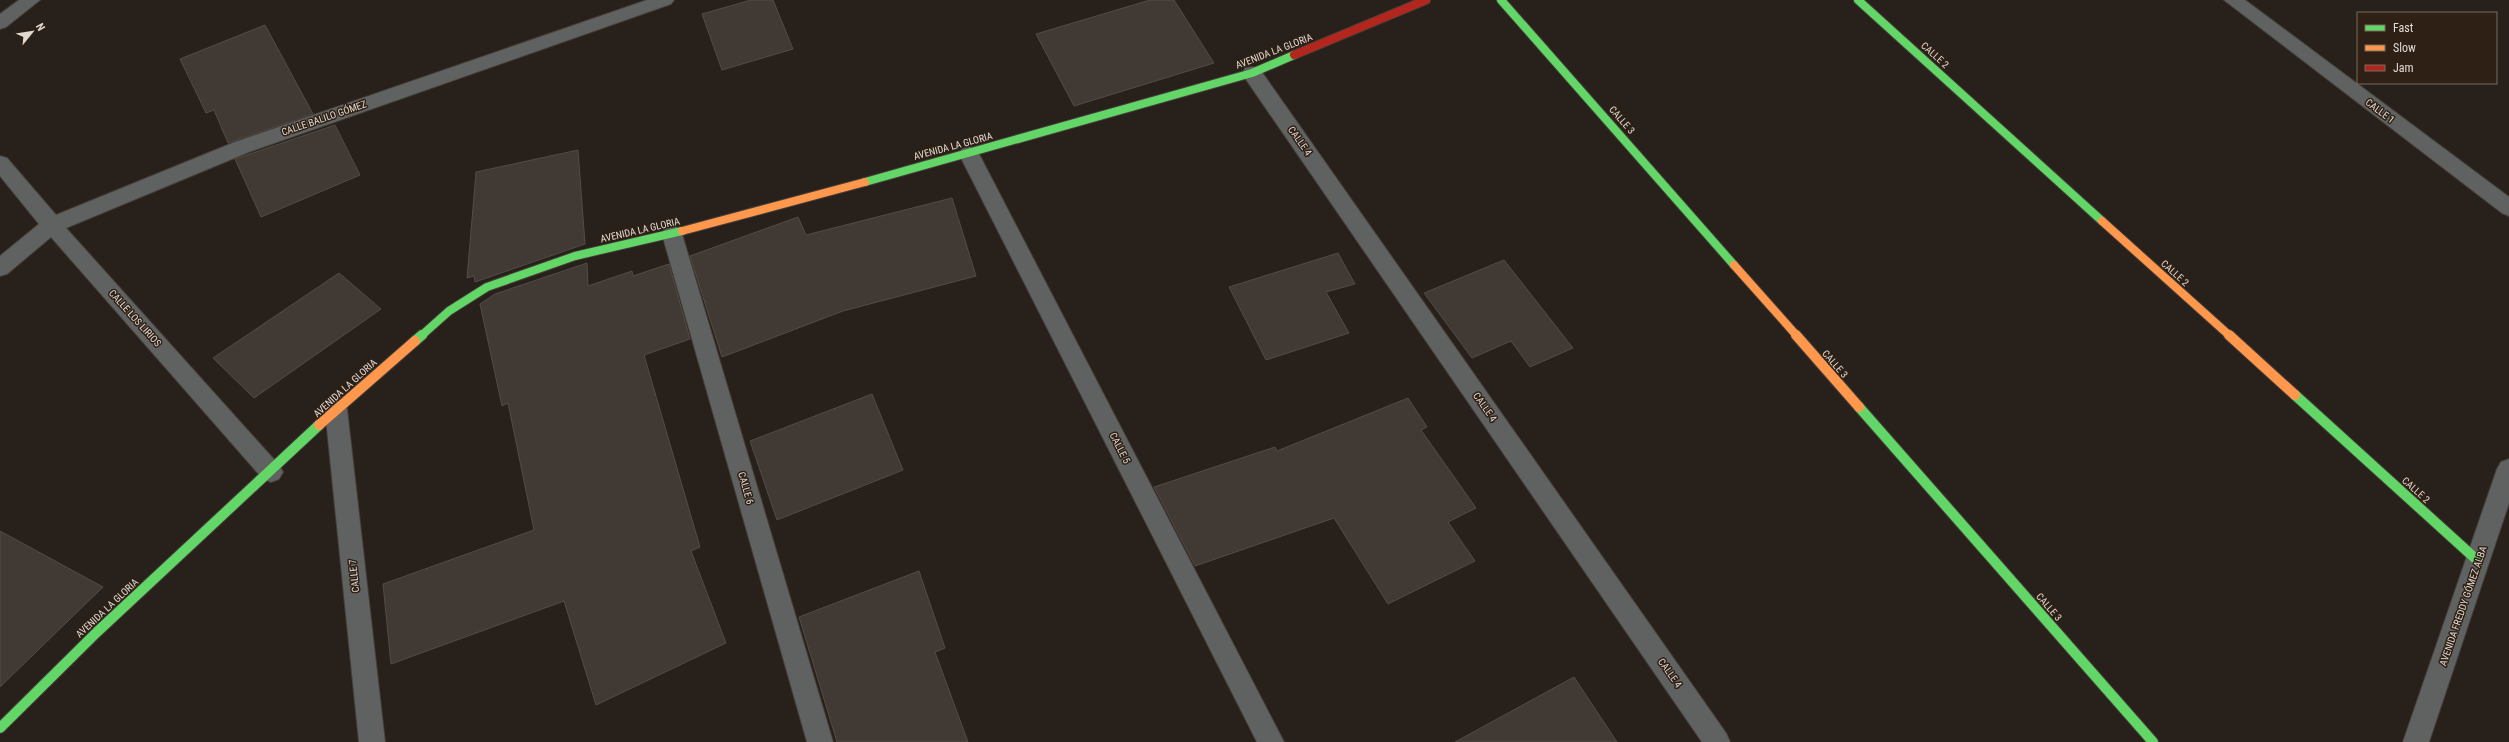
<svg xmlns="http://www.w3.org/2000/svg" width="2509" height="742" font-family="'Roboto Condensed',sans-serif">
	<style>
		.building { fill: #403934; stroke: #534c46 }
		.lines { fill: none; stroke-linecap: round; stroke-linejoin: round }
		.street-casing { stroke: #453e39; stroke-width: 2 }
		.fast-far1-casing { stroke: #453e39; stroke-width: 10 }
		.fast-casing { stroke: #453e39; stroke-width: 12 }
		.slow-far1-casing { stroke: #453e39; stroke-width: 10 }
		.slow-casing { stroke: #453e39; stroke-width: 12 }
		.jam-casing { stroke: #453e39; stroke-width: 10 }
		.street { fill: #606261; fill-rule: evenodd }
		.fast-far1 { stroke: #63d668; stroke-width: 8 }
		.fast { stroke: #63d668; stroke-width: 10 }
		.slow-far1 { stroke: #ff974d; stroke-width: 8 }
		.slow { stroke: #ff974d; stroke-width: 10 }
		.jam { stroke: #b3261e; stroke-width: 8 }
		.labels { text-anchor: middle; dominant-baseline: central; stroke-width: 3; stroke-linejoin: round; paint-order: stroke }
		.street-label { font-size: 10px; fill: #e2d9d2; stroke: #2e2015 }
	</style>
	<rect width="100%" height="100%" fill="#28211b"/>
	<path class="building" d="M751,0h22l20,49 -71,21 -20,-56z
		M1150,0h24l40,63 -140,43 -38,-72z
		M265,25l48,89 -85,29 -14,-33 -8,3 -26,-54z
		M335,125l25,50 -99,42 -26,-58z
		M578,150l7,94 -110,38 -1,-6 -7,2 9,-106z
		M952,198l24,78 -133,35 -121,46 -32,-101 108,-39 8,18z
		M1338,253l17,31 -29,8 23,41 -83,27 -37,-73z
		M1504,260l69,88 -43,19 -19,-26 -39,17 -48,-65z
		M587,263l1,23 44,-15 1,5 36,-12 21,75 -46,16 56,192 -9,4 35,92 -130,62 -32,-104 -173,63 -8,-80 151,-54 -26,-127 -6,3 -22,-102 15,-10z
		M339,273l42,36 -127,89 -41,-40z
		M872,394l31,76 -126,50 -27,-79z
		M1408,398l19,29 -6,3 55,78 -28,14 27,39 -87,43 -54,-86 -139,48 -41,-79 121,-40 2,4z
		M0,531l103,56 -103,100z
		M919,571l26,77 -10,4 33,90h-131l-38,-125z
		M1574,677l43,65h-162z"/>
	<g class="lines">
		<defs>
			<path id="street" d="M19,0h21l-34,27 -6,2v-15z
				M647,0h27l-3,4 -422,148 -183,76 213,237 4,7 -4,7 -8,3 -8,-3 -212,-242 -44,37 -7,2v-20l39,-32 -39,-48v-20l7,2 49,57 179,-73z
				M2224,0h21l264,197v19l-7,-3z
				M1252,67l7,1 467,665 4,9h-28l-457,-664 -2,-5 2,-5z
				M969,147l7,2 3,5 305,588h-27l-298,-588 3,-5z
				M672,226l7,2 3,6 151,508h-26l-145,-508 3,-6z
				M336,400l8,2 3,7 38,333h-26l-34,-333 3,-7z
				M2509,459v44l-80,239h-26l94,-273 4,-7z"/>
			<path id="fast-far1" d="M1501,0l233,265
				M1858,0l244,221
				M865,182l387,-109 42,-18
				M421,336l28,-25 38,-24 88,-31 107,-25"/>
			<path id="fast" d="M415,341l7,-6
				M2295,395l183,166
				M1859,407l294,335
				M0,728l97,-96 222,-207"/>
			<path id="slow-far1" d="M2102,221l128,115
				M682,231l183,-49
				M1734,265l63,71"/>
			<path id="slow" d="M1796,335l63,72
				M2229,335l66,60
				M319,425l96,-84"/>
			<path id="jam" d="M1294,55l132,-55"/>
		</defs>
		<use href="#street" class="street-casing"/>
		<use href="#fast-far1" class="fast-far1-casing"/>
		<use href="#fast" class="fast-casing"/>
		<use href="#slow-far1" class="slow-far1-casing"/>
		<use href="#slow" class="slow-casing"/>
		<use href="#jam" class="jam-casing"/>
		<use href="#street" class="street"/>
		<use href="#fast-far1" class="fast-far1"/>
		<use href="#fast" class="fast"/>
		<use href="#slow-far1" class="slow-far1"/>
		<use href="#slow" class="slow"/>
		<use href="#jam" class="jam"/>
	</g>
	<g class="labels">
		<g class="street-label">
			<text transform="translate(1274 51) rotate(-21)">AVENIDA LA GLORIA</text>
			<text transform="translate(1935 55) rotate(42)">CALLE 2</text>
			<text transform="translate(2380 111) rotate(37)">CALLE 1</text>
			<text transform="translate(324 118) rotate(-19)">CALLE BALILO GÓMEZ</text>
			<text transform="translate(1622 120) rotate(49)">CALLE 3</text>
			<text transform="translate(1300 141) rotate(55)">CALLE 4</text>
			<text transform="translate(953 146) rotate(-15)">AVENIDA LA GLORIA</text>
			<text transform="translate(640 230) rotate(-13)">AVENIDA LA GLORIA</text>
			<text transform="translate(2175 273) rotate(42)">CALLE 2</text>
			<text transform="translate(135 318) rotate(48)">CALLE LOS LIRIOS</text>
			<text transform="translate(1835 364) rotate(49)">CALLE 3</text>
			<text transform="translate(345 388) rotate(-42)">AVENIDA LA GLORIA</text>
			<text transform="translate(1485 407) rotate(55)">CALLE 4</text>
			<text transform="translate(1120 448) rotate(63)">CALLE 5</text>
			<text transform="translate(746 488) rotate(74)">CALLE 6</text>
			<text transform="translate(2416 490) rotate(42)">CALLE 2</text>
			<text transform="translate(354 576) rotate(-96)">CALLE 7</text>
			<text transform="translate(2463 606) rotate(-71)">AVENIDA FREDDY GÓMEZ ALBA</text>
			<text transform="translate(2049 607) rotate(49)">CALLE 3</text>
			<text transform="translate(107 608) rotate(-43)">AVENIDA LA GLORIA</text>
			<text transform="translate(1670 673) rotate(55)">CALLE 4</text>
		</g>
	</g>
	<rect x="2357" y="12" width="140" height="72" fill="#2e2015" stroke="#766a61"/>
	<rect x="2365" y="25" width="20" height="6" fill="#63d668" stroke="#766a61"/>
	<text x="2393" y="32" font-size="12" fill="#e2d9d2">Fast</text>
	<rect x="2365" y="45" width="20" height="6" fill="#ff974d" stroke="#766a61"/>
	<text x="2393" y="52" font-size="12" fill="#e2d9d2">Slow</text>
	<rect x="2365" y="65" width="20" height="6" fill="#b3261e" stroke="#766a61"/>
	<text x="2393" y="72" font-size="12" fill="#e2d9d2">Jam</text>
	<g transform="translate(32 32) rotate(60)" stroke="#2e2015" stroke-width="3" paint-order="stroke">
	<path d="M0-3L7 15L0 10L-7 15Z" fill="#e2d9d2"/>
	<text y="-6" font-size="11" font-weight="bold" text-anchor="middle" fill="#e2d9d2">N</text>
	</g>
</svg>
